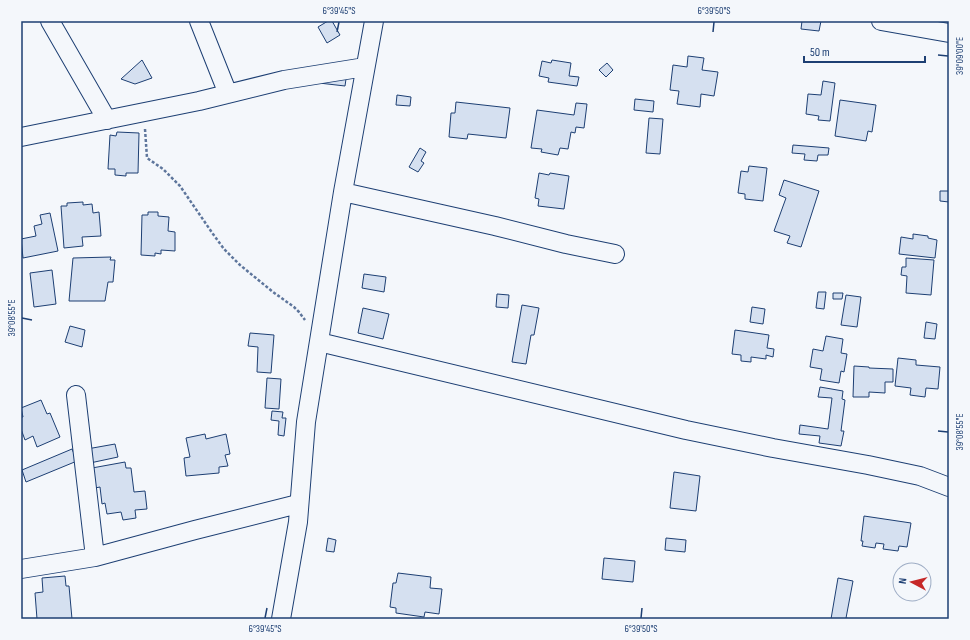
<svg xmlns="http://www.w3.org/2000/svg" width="970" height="640" font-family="'Sofia Sans Condensed',sans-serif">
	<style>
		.building { fill: #d5e0f0; stroke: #1d3f73 }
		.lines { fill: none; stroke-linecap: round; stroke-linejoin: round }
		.minor-casing { stroke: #1d3f73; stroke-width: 20 }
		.path { stroke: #5e769c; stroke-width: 2.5; stroke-dasharray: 3 2; stroke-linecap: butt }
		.minor { stroke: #f4f7fb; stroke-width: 18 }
		.ticks { fill: none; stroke: #1d3f73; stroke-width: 1.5 }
		.neatline { fill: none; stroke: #1d3f73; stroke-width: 1.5 }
		.ticks-label { font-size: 10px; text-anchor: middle; fill: #1d3f73 }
	</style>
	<rect width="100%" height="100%" fill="#f4f7fb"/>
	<path class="building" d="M328,21h4l8,14 -13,8 -9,-16z
		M802,21h19l-2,10 -18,-2z
		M688,56l16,2 -2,12 16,2 -4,24 -13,-2 -1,13 -23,-3 2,-13 -9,-1 3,-25 14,2z
		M142,60l10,18 -17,6 -14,-5z
		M552,60l19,3 -2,13 10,1 -2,9 -29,-4 1,-4 -10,-2 3,-15 9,2z
		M607,63l6,7 -7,7 -7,-7z
		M319,76l27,3 -1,7 -26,-3z
		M823,81l12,2 -5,38 -12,-1 1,-4 -13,-2 2,-20 13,1z
		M397,95l14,2 -1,9 -14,-1z
		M635,99l19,2 -1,11 -19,-2z
		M840,100l36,5 -4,27 -4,-1 -2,10 -31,-5z
		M456,102l54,6 -4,30 -38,-4 -1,5 -18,-2 2,-24h4z
		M576,103l11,1 -3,24 -8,-1 -1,6 -4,-1 -3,17 -8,-1 -2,7 -17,-3 1,-3 -11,-1 6,-38 37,5z
		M649,118l14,1 -3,35 -14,-1z
		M117,132l22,1 -1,40h-12v3l-11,-1v-6h-7l2,-34 6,1z
		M793,145l36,3 -1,7h-10l-1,6 -13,-1 1,-6 -13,-1z
		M420,148l6,4 -5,9 3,2 -6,9 -9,-5z
		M749,166l18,2 -4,33 -18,-2v-5l-7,-1 3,-22 7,1z
		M539,173l10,2 1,-2 19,3 -5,33 -26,-3 1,-7 -4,-1z
		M784,180l35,11 -18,56 -14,-4 3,-7 -16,-5 12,-33 -7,-3z
		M940,191h9v11l-9,-1z
		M83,202v3l9,-1 1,9 6,-1 2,24 -19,1 1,9 -19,2 -3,-42h6v-3z
		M148,212h10v4l11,1 -1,14 7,1v19l-14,-1v4l-6,-1v3l-14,-1 1,-40h6z
		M50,213l8,38 -35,7 -2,-19 15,-3 -2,-10 8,-2 -2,-9z
		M913,234l15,2v2l9,2 -2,18 -36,-4 2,-17 12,2z
		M111,257l-1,3h5l-2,22h-5l-3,19h-36l4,-43z
		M906,258l28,2 -3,35 -25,-2 1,-17 -6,-1 1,-8h4z
		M52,270l4,34 -22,3 -4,-34z
		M364,274l22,3 -2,15 -22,-4z
		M818,292h8l-2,17 -8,-1z
		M833,293h10l-1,6h-9z
		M497,294l12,1 -1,13 -12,-1z
		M846,295l15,2 -4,30 -16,-2z
		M522,305l17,3 -5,27h-3l-5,29 -14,-2z
		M752,307l13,2 -2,15 -13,-2z
		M363,308l26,6 -6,25 -25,-6z
		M926,322l11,2 -2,15 -11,-1z
		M70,326l15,4 -3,17 -17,-5z
		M735,330l34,5 -2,13 7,1 -1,8 -7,-2v4l-15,-2v5l-10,-1v-6l-9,-1z
		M250,333l24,2 -3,38 -14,-1 1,-25 -10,-1z
		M826,336l17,3 -2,14 6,1 -3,18 -3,-1 -2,12 -19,-3 2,-11 -12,-2 3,-18 10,2z
		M898,358l18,2v5l24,2 -2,22 -12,-1 -1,9 -15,-2 1,-7 -16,-2z
		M854,366l15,1v1l24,1v13h-8v11l-16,-1v5h-16z
		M267,378l14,1 -2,30 -14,-1z
		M820,387l23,4 -1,8 3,1 -4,31h3l-3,15 -22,-3 1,-7 -21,-2 1,-9 28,4 4,-31 -14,-1z
		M41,400l6,14 3,-1 10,24 -23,10 -4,-11 -8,4 -4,-11v-12h2l-2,-9z
		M272,411l11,1 -1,6h4l-2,18 -6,-1 1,-14 -8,-1z
		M205,434l1,5 20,-5 4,20 -5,1 3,11 -9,1v6l-33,3 -2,-18 6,-1 -4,-19z
		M115,444l3,13 -28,6 -3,-14z
		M72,449l5,12 -51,21 -4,-12z
		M125,462l1,6h5l3,24 11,-1 2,18 -12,1 1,8 -13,2 -2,-8 -14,2 -2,-11 -3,1 -2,-17 -5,1 -3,-20z
		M674,472l26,4 -4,35 -26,-3z
		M864,516l47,7 -4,24 -8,-1 -1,5 -15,-2 1,-5 -8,-1 -1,5 -13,-2 1,-5h-2z
		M328,538l8,2 -2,12 -8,-1z
		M666,538l20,2 -1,12 -20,-2z
		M604,558l31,3 -2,21 -31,-3z
		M398,573l33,4 -1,11 12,1 -3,25 -14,-2 -1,5 -28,-4v-5l-6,-1 3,-24h3z
		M65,576l1,10h3l3,33h-35l-2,-26 8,-1 -1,-14z
		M838,578l15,3 -7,37 5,1h-20z"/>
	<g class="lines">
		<defs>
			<path id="minor" d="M50,21l57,99
				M199,21l29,73
				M881,21l68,12
				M21,137l178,-36 85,-21 81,-13
				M343,192l152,34 71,18 49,10
				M319,342l367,88 87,18 95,17 52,11 29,11
				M76,395l19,162
				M21,569l74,-12 100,-27 103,-26
				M281,619l17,-97 8,-100 37,-230 31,-171"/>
		</defs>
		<use href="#minor" class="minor-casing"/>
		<path class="path" d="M145,129l2,29 16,11 17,17 33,48 11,15 16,16 33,27 21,15 5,5 6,8"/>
		<use href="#minor" class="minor"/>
	</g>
	<path class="ticks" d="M337,32l2,-10M713,32l1,-10M938,55l10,1M22,318l10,2M938,431l10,1M265,618l2,-10M641,618l1,-10"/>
	<rect width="970" height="640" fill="none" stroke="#f4f7fb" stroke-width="44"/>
	<g transform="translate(912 582) rotate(277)"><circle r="19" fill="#f4f7fb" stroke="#9eadc5"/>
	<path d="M0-3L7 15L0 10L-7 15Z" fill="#c62828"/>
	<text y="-6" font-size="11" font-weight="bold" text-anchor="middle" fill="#1d3f73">N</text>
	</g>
	<path d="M804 56v6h121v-6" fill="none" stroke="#1d3f73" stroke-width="2"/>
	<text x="810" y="56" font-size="12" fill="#1d3f73" stroke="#f4f7fb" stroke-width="3" paint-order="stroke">50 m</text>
	<rect x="22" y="22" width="926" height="596" class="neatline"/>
	<g class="ticks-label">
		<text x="339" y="14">6°39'45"S</text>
		<text x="714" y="14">6°39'50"S</text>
		<text transform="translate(959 56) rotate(-90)" y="4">39°09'00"E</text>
		<text transform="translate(11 318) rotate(-90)" y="4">39°08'55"E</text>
		<text transform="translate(959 432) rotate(-90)" y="4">39°08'55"E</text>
		<text x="265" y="632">6°39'45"S</text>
		<text x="641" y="632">6°39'50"S</text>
	</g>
</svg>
